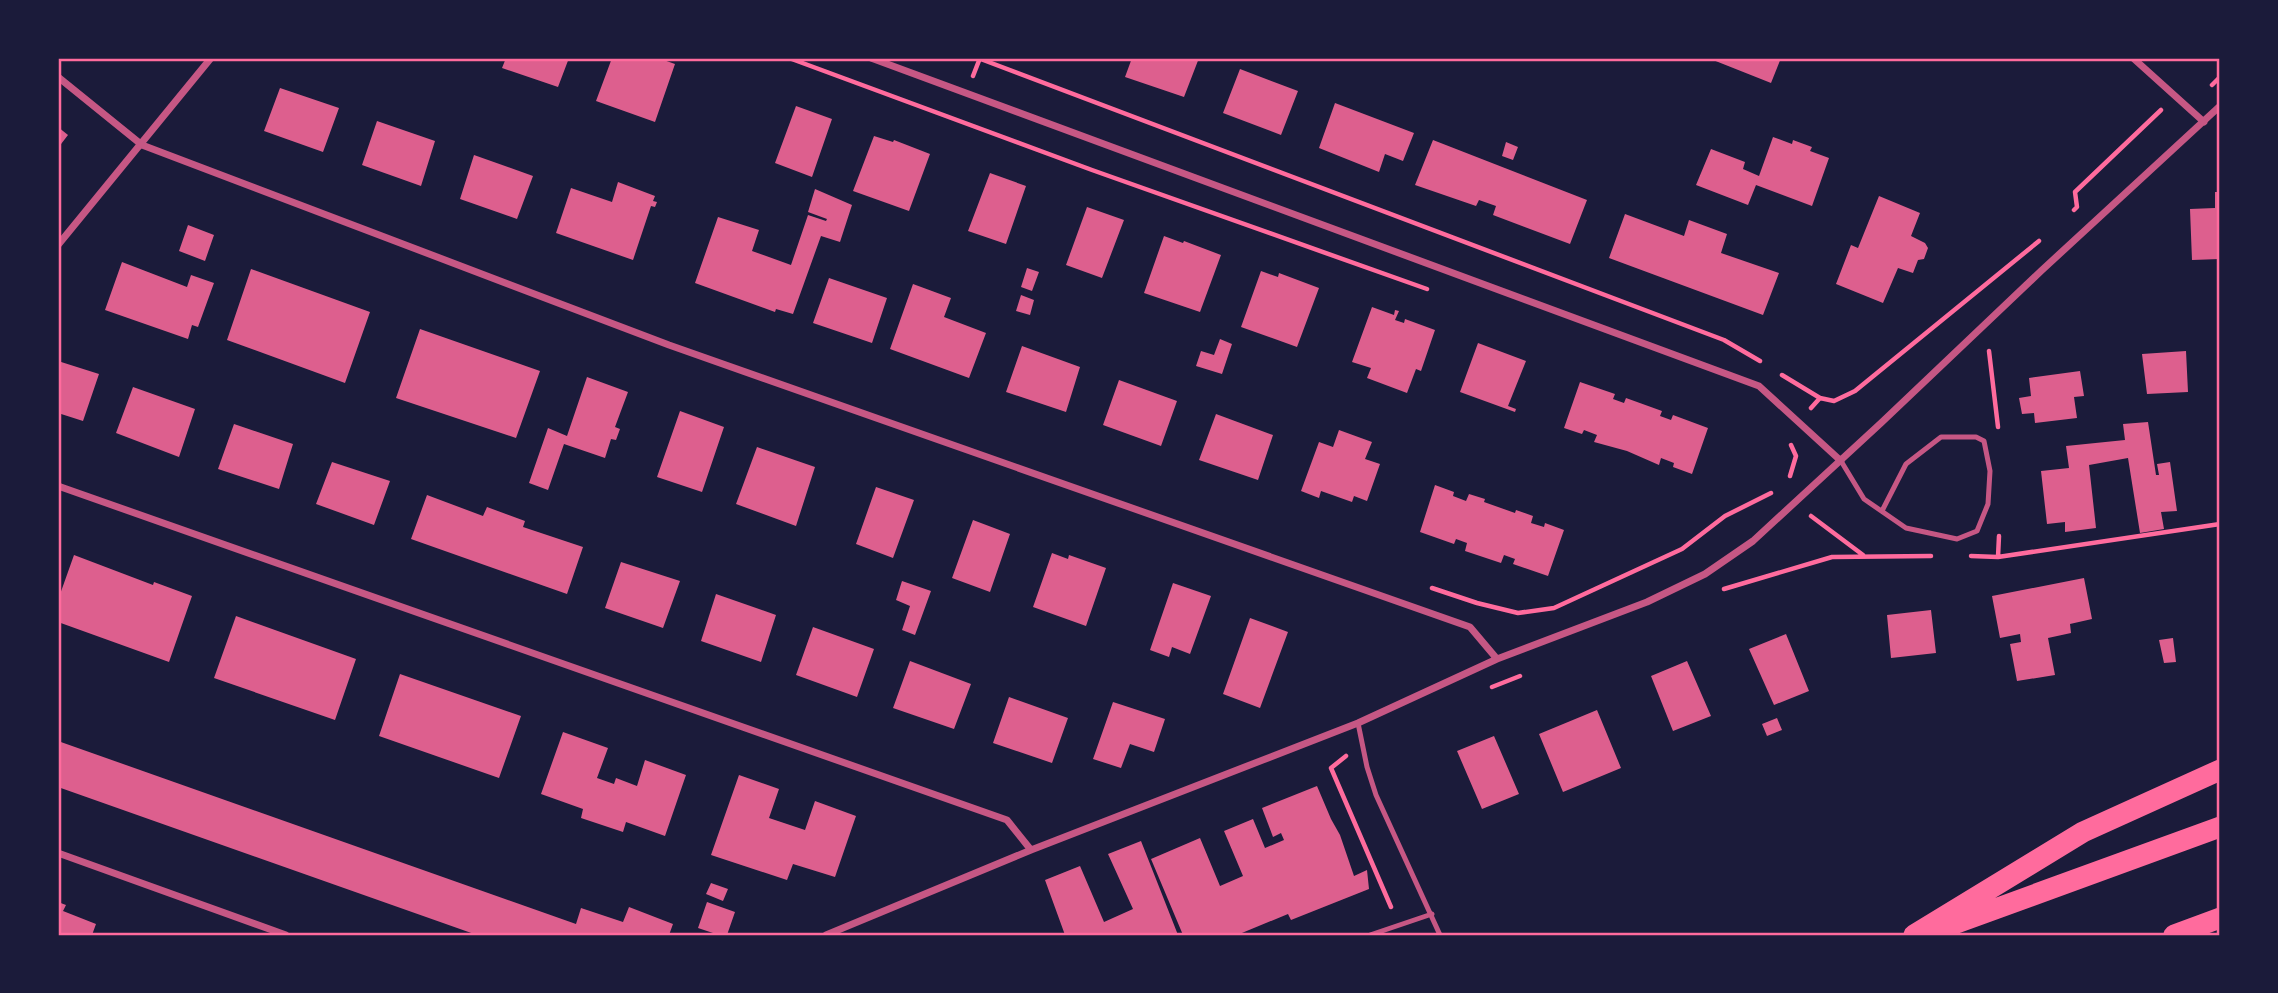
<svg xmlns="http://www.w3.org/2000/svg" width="2278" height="993" font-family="Manrope,sans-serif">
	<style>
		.building { fill: #dd5f8e }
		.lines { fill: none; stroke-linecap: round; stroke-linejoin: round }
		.path { stroke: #ff6b9d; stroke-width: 4.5 }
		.service { stroke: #c65784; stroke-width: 5 }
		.minor { stroke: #c65784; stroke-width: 7 }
		.motorway { stroke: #ff6b9d; stroke-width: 21 }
		.neatline { fill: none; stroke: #ff6b9d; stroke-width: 2.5 }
	</style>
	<rect width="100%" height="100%" fill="#1b1b3a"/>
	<path class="building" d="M506,58h63l-11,29 -56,-19z
		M612,58h46l17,6 -20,58 -59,-21z
		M1132,58h67l-15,39 -59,-20z
		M1708,58h73l-10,25z
		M1240,69l58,22 -17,44 -58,-22z
		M280,88l59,20 -16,44 -59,-21z
		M1335,103l79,30 -11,28 -18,-7 -6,18 -60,-24z
		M796,106l36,13 -20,58 -37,-14z
		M377,121l58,20 -14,45 -59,-21z
		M58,127l10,8 -10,13z
		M874,136l19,6 1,-2 36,14 -21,57 -56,-20z
		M1773,137l19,7 1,-4 19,7 -2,4 19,7 -17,48 -56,-21 -8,20 -52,-20 15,-36 34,13 -2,7 16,7z
		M1433,140l154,60 -17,44 -77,-29 3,-9 -17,-6 -3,6 -61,-21z
		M1506,142l12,5 -5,13 -11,-4z
		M474,155l59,21 -16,43 -57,-20z
		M990,173l36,13 -20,58 -38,-13z
		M618,182l37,14 -2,5 4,1 -2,5 -4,-1 -18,54 -77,-27 15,-45 41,14z
		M815,189l37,16 -12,37 -19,-6 -28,78 -17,-5 -1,3 -80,-29 23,-66 41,13 -7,21 39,14 17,-50 18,6 1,-2 -19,-7z
		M2215,192h5v67l-28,1 -2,-51 25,-1z
		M1879,196l41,17 -9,23 14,7 3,5 -4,11 -6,1 -5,13 -15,-5 -15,35 -47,-19 15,-39 7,3z
		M1087,207l37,13 -22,58 -36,-13z
		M1625,214l59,22 5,-16 38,14 -6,19 58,20 -16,42 -154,-57z
		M188,225l26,10 -9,26 -26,-10z
		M1164,236l19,7 1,-2 37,14 -21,57 -56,-19z
		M122,262l65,25 4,-12 23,8 -16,44 -6,-2 -4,14 -83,-29z
		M1027,268l12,4 -7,19 -11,-4z
		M251,269l119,43 -25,71 -118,-43z
		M1261,271l17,6 1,-4 40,15 -22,59 -56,-20z
		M829,278l58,20 -15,45 -59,-20z
		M913,284l38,14 -7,19 42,16 -17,45 -79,-29z
		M1021,295l13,5 -4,15 -14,-4z
		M1372,307l22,8 1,-5 4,1 -4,9 9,3 1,-4 30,11 -14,41 -5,-2 -9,24 -40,-15 4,-10 -19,-6z
		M2217,310h3v25h-2z
		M420,329l120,42 -24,67 -120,-40z
		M1220,339l12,5 -10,30 -26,-8 5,-15 13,4z
		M1478,343l48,18 -18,45 8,3 -1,3 -55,-20z
		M1022,346l58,21 -14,45 -60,-20z
		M2186,351l2,41 -41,2 -5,-40z
		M58,361l41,13 -16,47 -25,-8z
		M2080,371l4,25 -10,1 3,21 -42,5 -1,-10 -12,1 -3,-16 12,-2 -2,-18z
		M587,377l41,15 -13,35 5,2 -4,11 -5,-1 -6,19 -41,-14 -16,46 -19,-7 19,-55 19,8z
		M1119,380l58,21 -16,45 -58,-21z
		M1580,382l35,12 -2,5 11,4 2,-5 36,13 -2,5 11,4 2,-5 35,13 -16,46 -19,-7 1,-4 -13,-5 -2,7 -32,-14 -33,-9 3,-7 -13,-5 -2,4 -18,-6z
		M133,387l62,22 -16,48 -63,-24z
		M680,411l44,16 -22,65 -45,-15z
		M1216,414l57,21 -15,45 -59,-20z
		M2148,422l8,53h3l-2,-11 13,-2 7,49 -16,1 3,17 -24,4 -12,-75 -39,7 7,63 -31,4v-10l-18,2 -6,-53 28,-3 -3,-22 59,-6 -2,-16z
		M234,424l59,20 -14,45 -61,-20z
		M1339,430l33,12 -7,17 15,5 -13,37 -13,-5 -2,6 -31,-11 -2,7 -18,-7 18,-49 14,5z
		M757,447l58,20 -19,59 -60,-22z
		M332,462l58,19 -16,44 -58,-21z
		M1435,485l19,7 -1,4 13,5 3,-7 16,5 -1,3 31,11 1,-3 17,6 -2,7 13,4 1,-4 19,7 -16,46 -35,-12 2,-5 -11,-4 -3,8 -36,-12 2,-8 -11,-4 -2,5 -34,-12z
		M876,487l38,13 -21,58 -37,-14z
		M427,495l56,21 4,-9 38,14 -2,6 60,20 -16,47 -156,-55z
		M973,520l37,14 -20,58 -38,-14z
		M1052,553l16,6 1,-4 37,13 -20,58 -53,-19z
		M74,555l79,30 1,-3 38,14 -23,66 -111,-40v-22z
		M621,562l59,19 -17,47 -58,-20z
		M2084,578l8,41 -22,5 1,9 -23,5 7,37 -38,6 -7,-37 11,-2 -1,-8 -20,4 -8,-42z
		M902,581l29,10 -16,44 -13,-5 8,-24 -14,-6z
		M1173,583l38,13 -21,58 -18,-7 -3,10 -19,-7z
		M716,594l60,21 -15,47 -60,-21z
		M1931,610l5,43 -45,5 -4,-43z
		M236,616l120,43 -21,61 -121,-42z
		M1250,618l38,14 -28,76 -37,-14z
		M813,627l61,22 -17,48 -61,-22z
		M1786,634l23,57 -35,14 -25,-56z
		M2173,638l3,24 -12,1 -5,-23z
		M910,661l61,23 -17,45 -61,-21z
		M1687,661l24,55 -38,15 -22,-55z
		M400,674l121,42 -22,62 -120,-42z
		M1009,697l59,21 -16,45 -59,-20z
		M1113,702l52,17 -11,33 -24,-8 -9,24 -28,-9z
		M1597,710l24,58 -58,24 -24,-58z
		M1777,718l5,12 -15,6 -5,-12z
		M563,732l45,16 -11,30 17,6 2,-6 21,8 8,-26 41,15 -21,61 -39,-14 -3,10 -42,-14 2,-9 -42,-15z
		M1494,736l25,58 -37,15 -25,-58z
		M58,741l518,183 5,-16 42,14 6,-15 44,17 -4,11h-192l-419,-148z
		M739,775l40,14 -10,29 36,12 10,-29 41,15 -21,61 -42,-13 -6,16 -76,-25z
		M1317,786l14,33 9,16 14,41 13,-6 2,19 -78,31 -3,-6 -51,21h-54l-32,-76 49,-21 20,48 23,-10 -19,-45 29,-12 12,29 19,-8 -3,-7 -8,4 -11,-29z
		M1141,841l37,94h-113l-20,-55 35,-14 24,56 29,-13 -25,-55z
		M711,883l17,6 -5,12 -17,-7z
		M58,902l8,3 -3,6 33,13 -4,11h-34z
		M707,902l28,10 -8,23h-8l-21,-7z"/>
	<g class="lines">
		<path class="path" d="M789,58l303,112 335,119
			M978,58l746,282 36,21
			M973,76l7,-18
			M2212,85l8,-8
			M2074,210l3,-3 -2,-15 86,-82
			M1989,351l9,76
			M1782,375l38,23 -9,10
			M1820,398l14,3 21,-10 184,-150
			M1790,476l6,-20 -5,-11
			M1811,516l52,39
			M1971,556l27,1 222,-33
			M1998,557l1,-21
			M1432,588l45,15 41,10 36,-5 128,-59 43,-33 46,-23
			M1724,589l108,-32 99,-1
			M1492,687l28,-11
			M1346,756l-15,12 60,139"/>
		<path class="service" d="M1841,461l23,38 42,29 51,11 20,-8 11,-27 2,-33 -6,-30 -8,-4h-35l-35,27 -24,47
			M1358,723l9,44 9,28 64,140
			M1370,935l62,-21"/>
		<path class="minor" d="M871,58l888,328 82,75
			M2133,58l71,64
			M58,77l84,68 527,200 801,282 27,32
			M58,245l153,-187
			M58,486l949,334 24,30
			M58,853l228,82
			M826,935l205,-85 327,-127 139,-64 150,-57 58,-28 48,-33 128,-118 160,-152 179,-165"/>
		<path class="motorway" d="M1943,928l277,-101
			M1914,935l169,-103 137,-62
			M2174,935l46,-17"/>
	</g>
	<rect width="2278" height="993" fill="none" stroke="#1b1b3a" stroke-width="119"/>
	<rect x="60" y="60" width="2158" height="874" class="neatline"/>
</svg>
